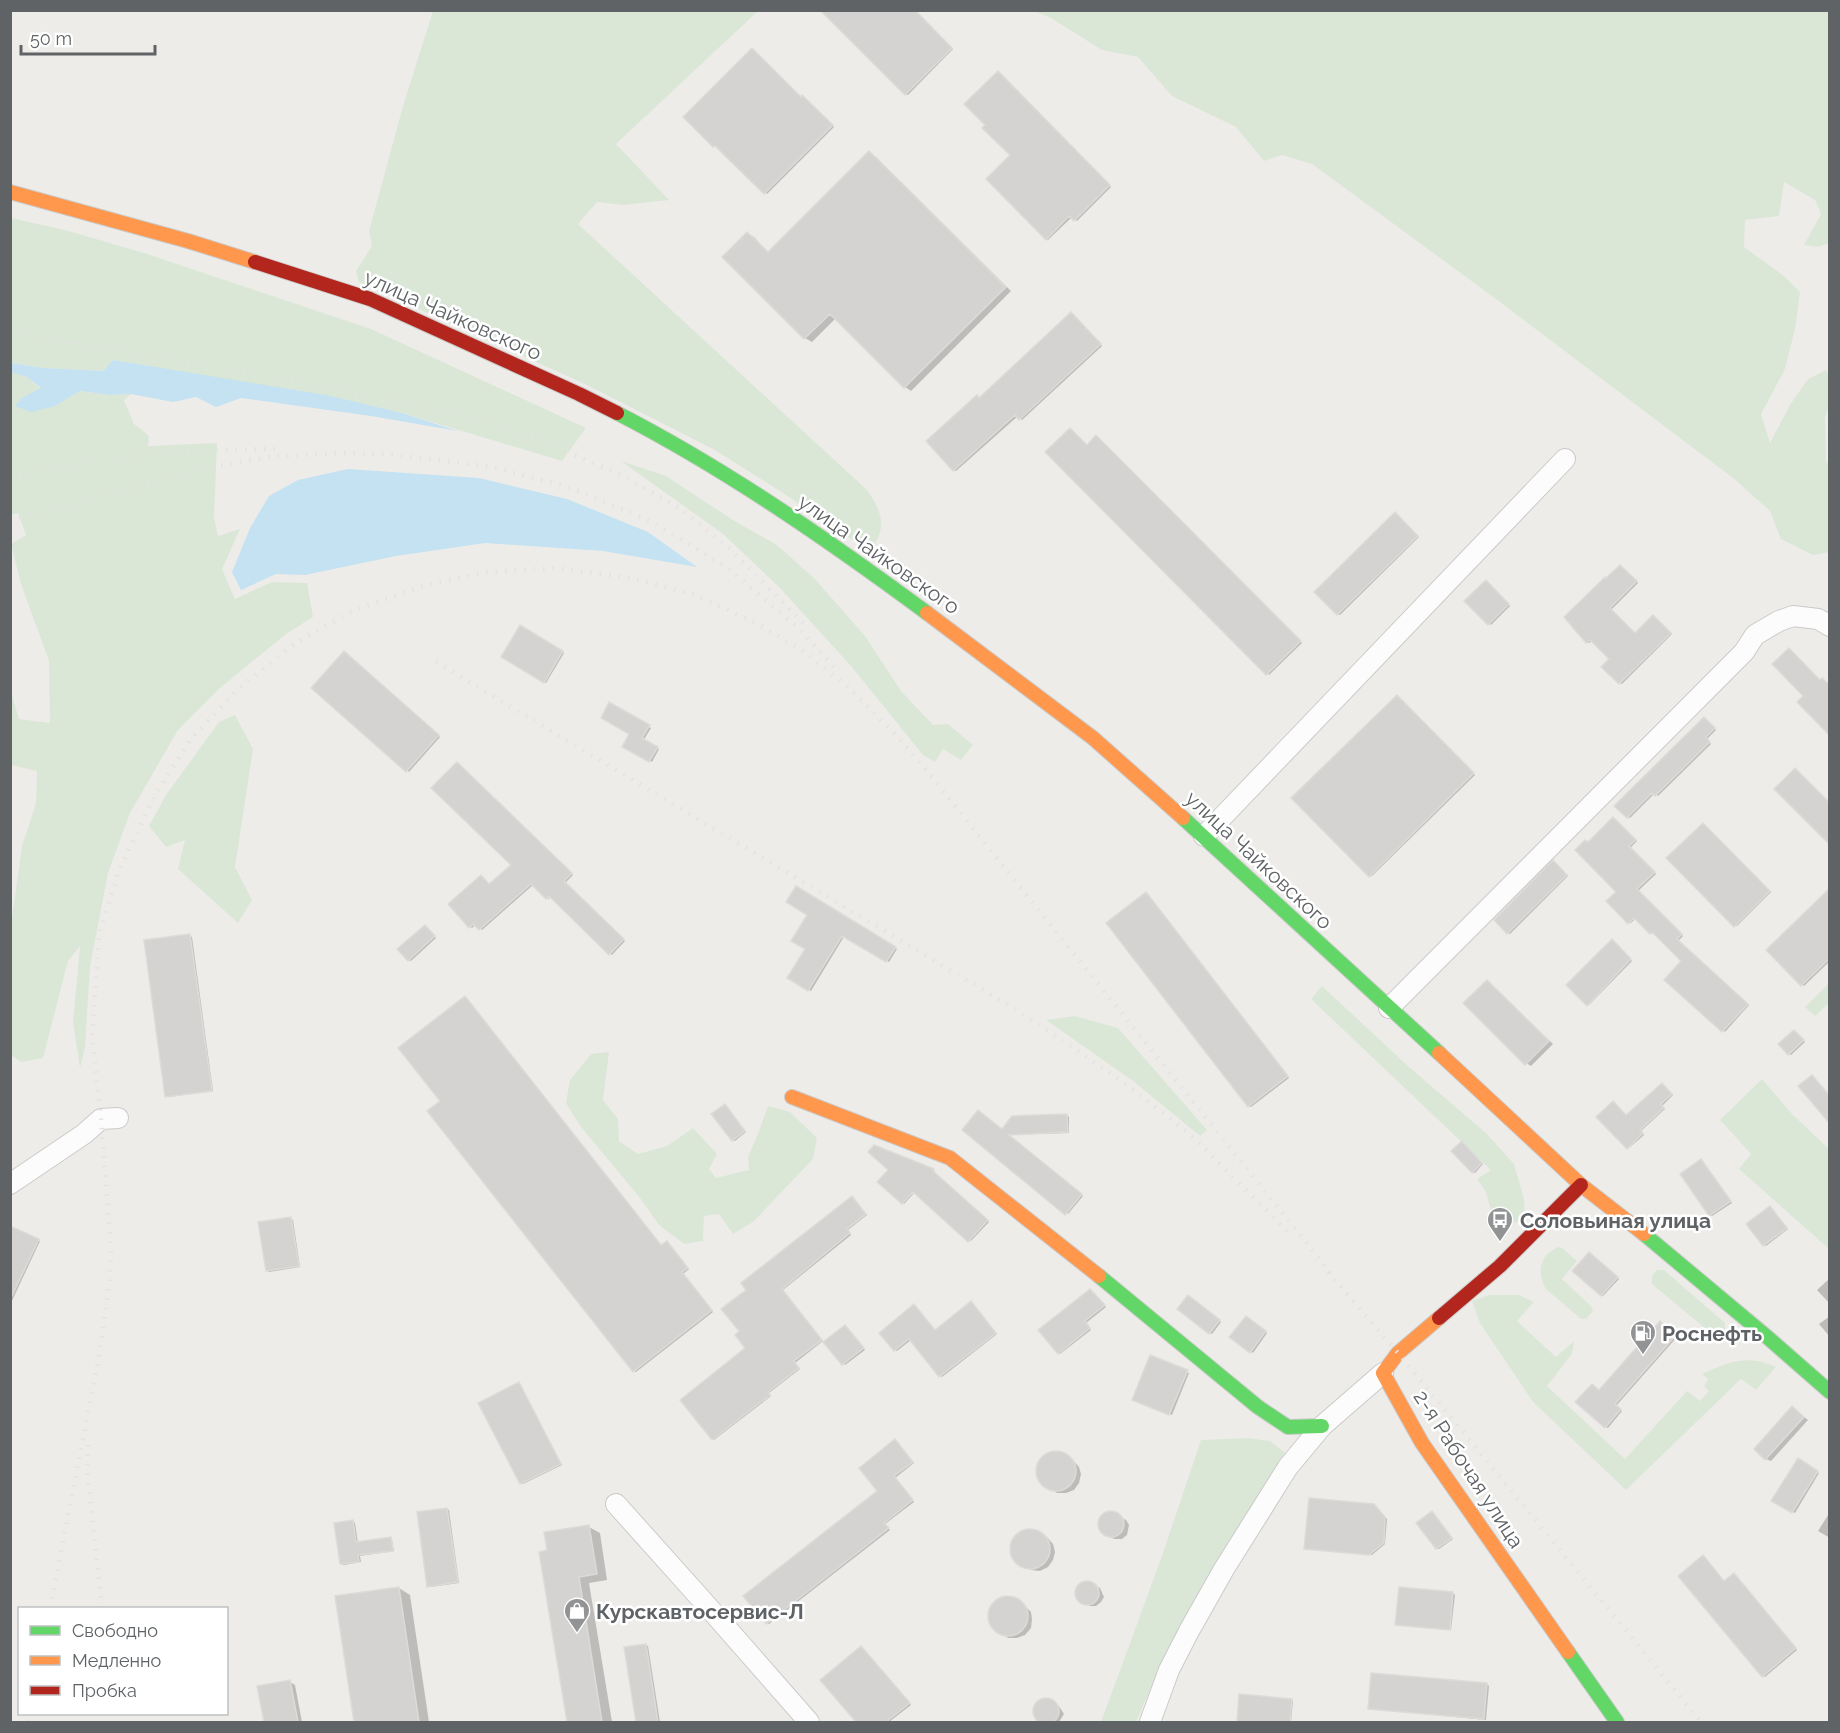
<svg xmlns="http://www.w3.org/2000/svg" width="1840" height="1733" font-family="Raleway,sans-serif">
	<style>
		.green { fill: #dae7d7 }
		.water { fill: #c4e2f1 }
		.shadow { fill: #0003 }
		.building { fill: #d5d3d2; stroke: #dddbd8; stroke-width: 1.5 }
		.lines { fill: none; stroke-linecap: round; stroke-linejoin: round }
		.street-casing { stroke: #cbcac9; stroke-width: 22 }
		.fast-casing { stroke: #cacac9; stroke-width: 16 }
		.slow-casing { stroke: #cacac9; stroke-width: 16 }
		.jam-casing { stroke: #cacac9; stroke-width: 16 }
		.street { stroke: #fcfcfc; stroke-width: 20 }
		.fast { stroke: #63d668; stroke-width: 14 }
		.slow { stroke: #ff974d; stroke-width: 14 }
		.jam { stroke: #b3261e; stroke-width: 14 }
		.rail { stroke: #e3e3e2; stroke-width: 4.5; stroke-dasharray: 1.5 8; stroke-linecap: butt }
		.labels { text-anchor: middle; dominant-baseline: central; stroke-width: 5; stroke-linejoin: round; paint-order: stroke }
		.street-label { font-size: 21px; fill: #5f6366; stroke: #fff }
		.poi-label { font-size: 21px; font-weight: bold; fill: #5f6366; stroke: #fff; text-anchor: start }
	</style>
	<rect width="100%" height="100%" fill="#eeece9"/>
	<path class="green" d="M433,11h325l-142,133 53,56 -46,5 -26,-3 -19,22 289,266c13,18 21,36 6,56l-9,1 -16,-10 -68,-46 -65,-41 -128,-65 -228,-103 -3,-11 16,-25 -3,-15 34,-125z
		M1034,11h795v232l-10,4 -15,-2 17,-31 -6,-14 -31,-18 -5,34 -34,4 -1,27 40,29 16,16 -5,37 -10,40 -24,45 9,29 20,-38 18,-26 18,-9 3,7 1,28 -5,12 1,44 4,6 -1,85 -16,3 -32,-16 -11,-28 -37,-33 -237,-179 -184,-135 -30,-9 -18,6 -28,-34 -64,-31 -34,-39 -36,-7 -51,-32z
		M11,218l54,12 79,23 227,76 215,99 -24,33 -160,-48 -289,-53 -10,11 -60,-3 -32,-5z
		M11,372l16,5 14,12 -19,9 33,8 24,-15 31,4 21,-1 -7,6 10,24 15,12 -1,10 69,-3 -3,75 4,18 22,-7 -18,40 13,30 37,-17 35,1 6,34 -27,17 -66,54 -42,42 -48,83 -22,60 -18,94 -5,80 -5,21 -7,-46 7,-76 -12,15 -25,97 -22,4 -10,-7v-130l11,-79 14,-43 1,-32 -26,-6 -1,-76 9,30 31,4 -1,-62 -28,-77 -10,-40 15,-9 -8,-22 -7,2z
		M621,461l45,15 70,46 41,23 38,34 50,57 36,55 32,34 15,-1 25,21 -12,15 -18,-11 -8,13 -12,-7 -72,-89 -72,-79 -56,-53z
		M235,715l18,34 -18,118 17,33 -14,23 -60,-54 7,-29 -19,7 -17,-21 17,-31 53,-73z
		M1829,983v20l-14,13 -10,-9z
		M1322,986l86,80 79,68 27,30 10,35 1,22 -15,2 -19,-13 -5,-18 -9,-13 14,-9 -180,-171z
		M1075,1016l43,12 89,102 -7,6 -67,-55 -87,-61z
		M609,1052l-6,48 15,19 1,22 19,13 29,-8 26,-18 24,26 -8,15 7,9 33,-8 -1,-13 10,-23 10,-28 22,6 27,26 -4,21 -60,63 -20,12 -14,-20 -15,2 -1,25 -19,3 -25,-19 -19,-27 -59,-71 -15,-24 4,-23 21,-26z
		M1762,1079l30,35 37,35v100l-90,-80 12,-15 -31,-34z
		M1559,1247l3,1 15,13 -15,18 29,27 2,5 -7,8h-5l-35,-30c-10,-17 -6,-35 13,-42z
		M1657,1270h7l61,53v7l-5,5h-7l-61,-51v-8z
		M1490,1295h29l15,7 -17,19 39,36 18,-16 -2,13 -25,32 78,73 62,-68 13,10 9,-10 -5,-5 4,-7 -6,-5c27,-12 45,-20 74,-7l-20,23 -15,-11 -115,111 -93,-88 -53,-79 -8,-22z
		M1247,1438l23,3 15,12c-21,42 -49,78 -73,117 -29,49 -54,100 -76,152h-35l61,-166 39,-116z"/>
	<path class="water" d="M113,360l213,35 76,18 56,18 -87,-15 -130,-18 -25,9 -20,-10 -23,5 -42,-8 -21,1 -30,-4 -25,15 -24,6 -16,-6 7,-8 19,-10 -14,-11 -16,-5v-9l32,5 60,3z
		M348,469l131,9 88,21 81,33 49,35 -94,-16 -118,-8 -89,13 -91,19 -29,-1 -35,16 -9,-18 18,-44 19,-32 29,-16z"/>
	<path class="shadow" d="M914,10l39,39 -45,46 -2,-1z
		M1000,74l111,113 -34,34 -5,-4 -24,23 -2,-1 -34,-84z
		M801,98h4l29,29 -67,67 -50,-48h-3z
		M869,153l7,4 135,134 -100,100 -6,-4 -69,-69 -24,24 -7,-4 -81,-81 23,-23 7,3 15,16z
		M1073,315l29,31 -80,74 -4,-4 -62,55 -2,-1 23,-73 3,2z
		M1099,438l203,205 -33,32 -182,-229z
		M1397,515l22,22 -79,78 -2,-1z
		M1622,567l16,16 -27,27 25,24 20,-16 16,16 -50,50 -2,-1 -9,-24 -19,-18 -3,2 -2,-1 20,-62z
		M1488,583l22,23 -19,19 -2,-2z
		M521,627l43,26 -18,30 -43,-26z
		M346,654l94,83 -31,35 -2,-2z
		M1399,698l76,77 -103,101 -2,-1z
		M610,704l41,24 -8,13 16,8 -7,13 -28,-16 7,-13z
		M1706,720l10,10 -9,9 4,5 -53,52 -3,-3 -25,25 -2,-1z
		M459,765l114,110 -8,8 60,58 -13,14 -61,-58 -2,2 -2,-1 -14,-13 -51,45 -6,-6 -4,4 -2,-2 20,-40 23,-21z
		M1616,820l21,21 -7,7 26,26 -18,17 45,45 -5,5 71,64 -24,27 -42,-71 -29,-29 -1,2 -2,-1 -15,-15 -5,5 -2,-1 -11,-30 -31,-47z
		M1705,826l66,66 -34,34 -2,-1z
		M1556,863l12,13 -58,58 -2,-1z
		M796,888l101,61 -8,13 -44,-27 -34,56 -22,-13 18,-29 2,-35z
		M1830,890v71l-26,25 -36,-35z
		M1148,895l141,183 -38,29 -2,-1z
		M427,928l9,10 -25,23 -2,-1z
		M190,936l2,1 21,154 -44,6 -2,-1z
		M1614,942l18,19 -43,44 -2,-1z
		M1487,982l5,3 61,59 -22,22 -5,-3z
		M1796,1033l9,9 -14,13 -2,-1z
		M1664,1086l9,9 -11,11 3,3 -24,22 3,4 -15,13 -1,-1 -1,-30z
		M442,1101l220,145 7,-2 20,25 -6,5 30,38 -77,60 -2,-1z
		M727,1107l19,25 -11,9 -2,-1z
		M1067,1115l2,2v16l-61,2 75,61 -15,18 -65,-83z
		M1464,1144l19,20 -8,9 -2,-1z
		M874,1147l61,24 -1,2 55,49 -18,19 -56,-49 -11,12 -1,-1 -13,-33z
		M1701,1161l31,42 -20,13 -2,-1z
		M853,1198l14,17 -19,15 3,5 -68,55 40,51 -28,22 5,6 -31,24 2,3 -57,44 -1,-1 34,-90 -6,-17 7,-42z
		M1771,1207l17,22 -22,17 -2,-1z
		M291,1219l2,1 7,47 -31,5 -2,-2z
		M10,1227l30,14 -30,64z
		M1591,1255l28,24 -16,17 -2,-1z
		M1828,1280l2,1v23l-13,-14z
		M1092,1292l14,15 -20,16 5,7 -31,24 -1,-1z
		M1191,1298l30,24 -9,12 -2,-1z
		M973,1304l24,30 -55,43 -31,-37 -14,11 -2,-1 20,-44 21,25z
		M1830,1316v21l-11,-13z
		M1246,1317l21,16 -14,20 -21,-16z
		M1662,1324l15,13 -61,69 6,5 -14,17 -2,-1 -6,-36z
		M847,1327l18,23 -20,15 -20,-23z
		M1151,1357l38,16 -17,42 -38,-16z
		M519,1384l43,81 -39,19 -2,-1z
		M1793,1408l15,12 -37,41 -5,-2z
		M897,1442l17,21 -19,15 19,24 -29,22 5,6 -121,94 -2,-1 -21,-27 134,-104z
		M1057,1453l15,6 7,8 2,7 -2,9 -5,7 -8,3h-9l-6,-4 -8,-5 -5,-7v-10l4,-8 7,-5z
		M1798,1460l21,13 -24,40 -22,-13z
		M1374,1505l13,14 -2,25 -13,11 -66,-7z
		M447,1509l2,1 10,73 -28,4 -2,-1z
		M1830,1512v26l-12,-7z
		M1108,1513h6l12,7 3,5 -2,10 -5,4h-7l-6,-2 -5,-4 -4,-5v-7l3,-5z
		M1434,1514l19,25 -14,10 -2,-1z
		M353,1521l2,2 3,20 32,-4 2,1 2,11 -34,5 1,6 -17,3 -3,-1z
		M589,1527l11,6 7,47 -18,3 23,139h-44l-27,-169 8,-2z
		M1032,1530l14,6 7,8 2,8 -2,8 -5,7 -8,4 -9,-1 -14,-8 -5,-8v-10l4,-7 7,-5z
		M1736,1576l61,74 -32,27 -2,-1 -38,-94z
		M1084,1583h5l11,5 4,9 -3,5 -5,4h-6l-11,-6 -2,-7 1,-6z
		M399,1588l11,7 19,127h-74l-18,-124z
		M1453,1593l2,2 -4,35 -54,-5z
		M1009,1598l14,6 8,8 1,7 -1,9 -6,7 -8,3h-9l-6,-4 -8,-4 -4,-8v-10l3,-7 7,-6z
		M645,1645l3,1 12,76h-22l-12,-74z
		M863,1648l48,57 -22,17h-31l-36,-42z
		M290,1682l5,3 7,37h-37l-6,-35z
		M1487,1684l2,2 -3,34 -116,-11z
		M1241,1696l50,4 2,1 -2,21h-53z
		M1043,1700l16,6 5,8 -5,8h-15l-5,-2 -4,-6v-6l3,-5z"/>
	<path class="building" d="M820,10h95l37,38 -47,47z
		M752,48l49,49 1,-2 31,30 -69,69 -49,-48 -2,1 -30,-30z
		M998,71l112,114 -36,36 -5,-5 -23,24 -60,-61 24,-24 -28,-27 3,-3 -21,-21z
		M869,151l137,136 -102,101 -74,-74 -26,25 -82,-82 25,-25 21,20z
		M1071,312l30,32 -82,76 -4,-5 -62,56 -27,-30 51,-46 2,3z
		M1070,428l17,17 9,-10 205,206 -35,34 -221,-223z
		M1395,512l23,24 -81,79 -23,-23z
		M1620,565l17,16 -27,27 25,25 18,-18 18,18 -52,51 -18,-17 8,-8 -19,-19 -4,3 -22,-26 41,-40 1,1z
		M1486,580l23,24 -21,21 -24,-24z
		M520,625l43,26 -19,32 -43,-26z
		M1789,648l31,32 2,-2 8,7v51l-33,-34 6,-6 -31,-32z
		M344,651l95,84 -33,37 -95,-84z
		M1397,695l77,78 -105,104 -78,-79z
		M609,702l41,23 -8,13 16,9 -9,15 -27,-15 7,-13 -28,-16z
		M1704,717l11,11 -9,9 4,5 -55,54 -3,-3 -25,25 -13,-12z
		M457,762l115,111 -8,8 60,58 -15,16 -60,-59 -3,3 -15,-15 -52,46 -6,-6 -4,4 -21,-24 33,-29 8,9 22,-19 -80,-77z
		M1795,768l35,35v42l-56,-56z
		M1613,817l23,23 -7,6 26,26 -18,17 45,45 -5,5 71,65 -26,28 -58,-52 17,-19 -29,-29 -2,2 -16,-16 -6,6 -22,-23 10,-9 -41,-42 10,-10 3,2z
		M1703,823l67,68 -36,36 -68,-69z
		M1553,860l14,15 -60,59 -13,-14z
		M796,886l100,61 -10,15 -44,-26 -34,55 -21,-13 18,-29 -14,-8 16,-26 -21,-13z
		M1830,888v70l-29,28 -35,-36z
		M1146,892l142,184 -40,31 -142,-184z
		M425,925l10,11 -27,25 -11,-12z
		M190,934l22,157 -47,6 -21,-157z
		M1612,939l19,20 -44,47 -21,-21z
		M1487,980l62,61 -24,24 -62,-62z
		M465,996l196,249 6,-4 21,27 -6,4 30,38 -79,62 -206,-261 13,-10 -42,-53z
		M1794,1030l10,10 -16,15 -10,-11z
		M1812,1075l18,21v28l-32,-38z
		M1662,1083l10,11 -11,10 3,4 -24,22 3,3 -16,16 -31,-32 17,-16 13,14z
		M725,1104l20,27 -13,10 -21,-27z
		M978,1110l24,19 10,-13 55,-2 1,18 -59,3 73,59 -17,21 -103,-85z
		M1462,1141l20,22 -10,10 -21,-22z
		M874,1145l60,24 -1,2 55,49 -20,22 -55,-50 -11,12 -25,-22 11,-12 -20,-18z
		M1701,1159l30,42 -22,15 -29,-42z
		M852,1196l14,18 -19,15 3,4 -68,56 40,51 -28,21 5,7 -31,24 2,3 -58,45 -32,-40 65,-52 -10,-13 4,-4 -18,-22 25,-19 -5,-7z
		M1770,1206l17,22 -24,18 -17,-22z
		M291,1217l8,49 -33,5 -8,-49z
		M10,1226l29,13 -29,61z
		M1589,1252l29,25 -17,19 -29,-25z
		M1090,1289l15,16 -20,16 5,7 -32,26 -20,-24z
		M1188,1295l32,25 -11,14 -32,-25z
		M971,1301l25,32 -57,44 -30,-38 -15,12 -15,-18 35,-29 21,26z
		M1246,1316l20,15 -16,22 -21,-16z
		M1660,1321l16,14 -61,69 6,5 -16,19 -30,-26 17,-18 7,6z
		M845,1325l19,23 -22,17 -19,-23z
		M1150,1355l38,15 -19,45 -37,-15z
		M519,1382l42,82 -41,20 -42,-81z
		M1792,1406l12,11 -39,43 -11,-11z
		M895,1439l18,23 -19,14 19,24 -29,23 5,5 -123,96 -23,-28 134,-105 -18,-23z
		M1036 1471a20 20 0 1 1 40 0a20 20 0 1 1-40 0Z
		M1798,1458l20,13 -26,42 -21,-12z
		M1309,1498l65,6 11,13 -1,26 -15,12 -65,-6z
		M447,1508l11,74 -31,5 -10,-75z
		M1432,1511l20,27 -16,11 -20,-26z
		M1098 1524a13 13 0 1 1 26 0a13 13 0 1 1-26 0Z
		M353,1520l3,22 35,-5 2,14 -35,4 1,7 -19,2 -6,-41z
		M589,1525l8,49 -18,3 23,145h-35l-28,-170 8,-2 -3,-18z
		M1010 1549a20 20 0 1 1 40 0a20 20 0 1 1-40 0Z
		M1703,1555l21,26 10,-8 62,75 -34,29 -84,-101z
		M1075 1593a12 12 0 1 1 24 0a12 12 0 1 1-24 0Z
		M399,1587l20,135h-65l-19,-126z
		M1399,1587l54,5 -3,38 -55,-5z
		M988 1616a20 20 0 1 1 40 0a20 20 0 1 1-40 0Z
		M646,1644l12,78h-22l-12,-75z
		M861,1646l49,57 -24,19h-30l-36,-42z
		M1371,1673l116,10 -3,36 -116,-10z
		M290,1680l8,42h-34l-7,-36z
		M1239,1694l53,5 -2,23h-53z
		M1033 1711a13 13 0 1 1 26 0a13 13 0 1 1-26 0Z"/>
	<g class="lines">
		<defs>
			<path id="street" d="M1204,836l361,-377
				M1389,1008l355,-356 11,-17 24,-14 14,-5 25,3 12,7
				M10,1184l74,-50 17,-15 17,-1
				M616,1504l86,96 107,122
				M1150,1722l19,-52 20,-39 35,-62 64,-102 34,-41 61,-53"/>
			<path id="fast" d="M617,413c109,56 211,127 310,200
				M1183,818l256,235
				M1644,1234l122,102 64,56
				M1099,1276l159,131 30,20 34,-1
				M1568,1652l49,70"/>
			<path id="slow" d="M10,192l178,49 67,21
				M927,613l166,125 90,80
				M1439,1053l142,132 63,49
				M792,1097l158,61 149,118
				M1439,1318l-41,35 -15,20 39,70 146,209"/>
			<path id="jam" d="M255,262l115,37 209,95 38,19
				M1439,1318l61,-52 81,-81"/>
		</defs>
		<use href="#street" class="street-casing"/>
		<use href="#fast" class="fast-casing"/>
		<use href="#slow" class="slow-casing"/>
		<use href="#jam" class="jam-casing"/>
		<use href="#street" class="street"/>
		<use href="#fast" class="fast"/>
		<use href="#slow" class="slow"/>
		<use href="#jam" class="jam"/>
		<path class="rail" d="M10,332l279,49 123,24 71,16 56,19 82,35 57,32 52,42 76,77
			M10,479c23,-5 45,-12 68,-16 67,-10 135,-14 203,-14
			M10,521l202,-54 58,-10 69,-4 45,1 104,12 81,21 83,35 76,46 70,60 39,42
			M436,662l579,347 107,72 70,55 98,98
			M1328,1272l70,81 303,369
			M88,1445l-1,25 15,138
			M50,1608l48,-246 12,-82 1,-32 -10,-129 -9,-82 7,-103 20,-64 35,-73 37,-58 46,-49 60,-48 58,-32 71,-25 63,-13 67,-4 76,10 63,17 63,29 46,28 43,34 51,51 32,38 404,502
			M28,1722l2,-8
			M112,1722v-8"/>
	</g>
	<defs>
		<symbol id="bus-pin" viewBox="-11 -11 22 30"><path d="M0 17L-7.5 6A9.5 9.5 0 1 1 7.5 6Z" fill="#919394" stroke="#fff"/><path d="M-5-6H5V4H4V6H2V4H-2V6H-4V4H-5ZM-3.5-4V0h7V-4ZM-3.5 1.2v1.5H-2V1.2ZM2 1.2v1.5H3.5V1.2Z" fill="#fff"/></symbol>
		<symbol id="fuel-pin" viewBox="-11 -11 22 30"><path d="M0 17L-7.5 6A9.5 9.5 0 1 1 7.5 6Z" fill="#919394" stroke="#fff"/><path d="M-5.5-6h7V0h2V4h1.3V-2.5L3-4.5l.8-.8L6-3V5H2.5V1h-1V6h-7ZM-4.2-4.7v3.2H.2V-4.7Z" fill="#fff"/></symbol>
		<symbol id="shop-pin" viewBox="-11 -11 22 30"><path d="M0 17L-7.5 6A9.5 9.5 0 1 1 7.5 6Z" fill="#919394" stroke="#fff"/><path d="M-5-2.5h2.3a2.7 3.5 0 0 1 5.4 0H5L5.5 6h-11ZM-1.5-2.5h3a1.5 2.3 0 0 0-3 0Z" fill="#fff"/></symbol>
	</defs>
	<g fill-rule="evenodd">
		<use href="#bus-pin" x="1485" y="1205" width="30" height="40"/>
		<use href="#fuel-pin" x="1628" y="1318" width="30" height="40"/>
		<use href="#shop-pin" x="562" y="1596" width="30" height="40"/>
	</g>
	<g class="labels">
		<g class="street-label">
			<text transform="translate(453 315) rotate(24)">улица Чайковского</text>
			<text transform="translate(879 554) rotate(35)">улица Чайковского</text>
			<text transform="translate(1259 860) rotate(43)">улица Чайковского</text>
			<text transform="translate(1469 1469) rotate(57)">2-я Рабочая улица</text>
		</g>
		<g class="poi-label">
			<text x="1520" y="1220">Соловьиная улица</text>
			<text x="1662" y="1333">Роснефть</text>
			<text x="596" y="1611">Курскавтосервис-Л</text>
		</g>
	</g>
	<rect width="1840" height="1733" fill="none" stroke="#5f6366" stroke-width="24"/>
	<rect x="18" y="1607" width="210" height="108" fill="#ffffff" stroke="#bfc1c2" stroke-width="1.5"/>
	<rect x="30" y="1626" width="30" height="9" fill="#63d668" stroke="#bfc1c2" stroke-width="1.5"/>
	<text x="72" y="1637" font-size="18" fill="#5f6366">Свободно</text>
	<rect x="30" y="1656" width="30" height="9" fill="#ff974d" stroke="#bfc1c2" stroke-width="1.5"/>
	<text x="72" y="1667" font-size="18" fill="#5f6366">Медленно</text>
	<rect x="30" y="1686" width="30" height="9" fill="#b3261e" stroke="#bfc1c2" stroke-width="1.5"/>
	<text x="72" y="1697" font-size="18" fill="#5f6366">Пробка</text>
	<path d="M21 45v9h134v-9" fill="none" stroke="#5f6366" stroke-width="3"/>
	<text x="30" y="45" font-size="18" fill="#5f6366" stroke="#ffffff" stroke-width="4.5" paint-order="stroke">50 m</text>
</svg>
